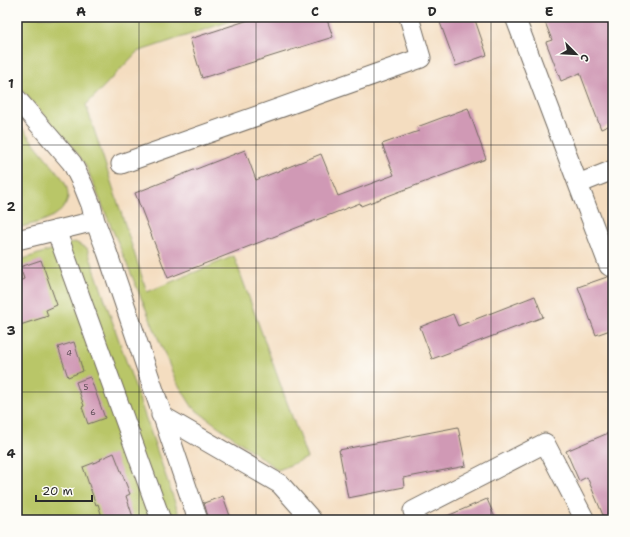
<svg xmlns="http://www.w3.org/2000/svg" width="630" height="537" font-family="'Shantell Sans',sans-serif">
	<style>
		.green { fill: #b9c668; stroke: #72784a }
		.building { fill: #d099b5 }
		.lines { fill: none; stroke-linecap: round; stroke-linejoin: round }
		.minor-casing { stroke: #71695f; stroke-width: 21 }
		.minor { stroke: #fff; stroke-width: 19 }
		.grid { fill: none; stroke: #2b2b2b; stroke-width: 1; stroke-opacity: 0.55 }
		.labels { text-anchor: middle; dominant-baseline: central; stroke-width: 4; stroke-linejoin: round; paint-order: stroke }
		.number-label { font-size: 8px; fill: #54464e }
		.neatline { fill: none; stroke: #2b2b2b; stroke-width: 1.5 }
		.grid-label { font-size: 13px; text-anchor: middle; font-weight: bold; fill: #2b2b2b }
	</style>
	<rect width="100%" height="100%" fill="#fdfcf7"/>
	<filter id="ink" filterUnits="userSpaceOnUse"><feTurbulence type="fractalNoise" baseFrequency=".025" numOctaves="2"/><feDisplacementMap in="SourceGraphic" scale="8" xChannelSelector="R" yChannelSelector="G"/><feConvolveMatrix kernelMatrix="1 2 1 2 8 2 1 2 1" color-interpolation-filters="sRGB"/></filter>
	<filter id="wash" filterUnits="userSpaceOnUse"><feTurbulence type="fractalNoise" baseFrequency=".012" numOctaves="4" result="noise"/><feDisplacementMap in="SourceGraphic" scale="16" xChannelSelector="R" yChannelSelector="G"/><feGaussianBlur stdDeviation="0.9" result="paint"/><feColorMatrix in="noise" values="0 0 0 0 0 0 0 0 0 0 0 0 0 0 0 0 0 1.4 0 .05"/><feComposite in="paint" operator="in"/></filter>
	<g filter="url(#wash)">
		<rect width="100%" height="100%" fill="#f4ddc0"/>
		<path class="green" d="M17,17h226l-106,35 -51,53 61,187 87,-36 73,202 -29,12 -85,-62 -17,-27 -91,-217 -16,-22 -52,-57z
			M17,122l46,57c19,34 -21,43 -46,49z
			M75,242l12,6 94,272h-164v-259z"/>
		<g id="blocks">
			<path class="building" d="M258,17h68l7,20 -131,41 -12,-39z
				M438,17h36l13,38 -31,11z
				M543,17h70v107l-12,5 -21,-56 -19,8 -15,-39 6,-2z
				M468,108l18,51 -125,47 -1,-3 -192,75 -33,-85 110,-43 11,30 65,-26 17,42 56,-21 -12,-31 37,-13 -2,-4z
				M41,260l16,45 -11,5 2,6 -31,10v-44l7,-3 -4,-12z
				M613,276v53l-17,6 -18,-48 29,-10z
				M535,296l8,21 -111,42 -12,-32 33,-13 5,12z
				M74,342l9,29 -15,6 -10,-30z
				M90,377l15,41 -17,6 -6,-17 2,-1 -8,-24z
				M458,427l8,39 -63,12 1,9 -56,11 -9,-48z
				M613,431v89h-8l-18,-43 -8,4 -13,-30z
				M114,453l16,41 -4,2 8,24h-31l-5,-16 -2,1 -13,-38 18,-7 -1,-1z
				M223,496l7,20 -4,1 1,3h-18l-5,-17z
				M487,499l9,21h-58z"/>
		</g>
	</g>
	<g filter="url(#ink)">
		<use href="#blocks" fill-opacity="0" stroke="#71695f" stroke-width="1"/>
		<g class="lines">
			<defs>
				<path id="minor" d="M515,17l63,167 35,-14
					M17,99l55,64 11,22 8,20 4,16 12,31 91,268
					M121,164l300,-106 -12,-41
					M578,184l31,82
					M56,230l105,290
					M17,240l78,-19
					M161,415l119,69 32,36
					M417,520l-4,-9 132,-68 40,77"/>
			</defs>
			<use href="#minor" class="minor-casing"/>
			<use href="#minor" class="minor"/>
		</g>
	</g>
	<path class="grid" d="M139,17v503M256,17v503M374,17v503M491,17v503M17,145h596M17,268h596M17,392h596"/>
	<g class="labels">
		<g class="number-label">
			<text x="69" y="353">4</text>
			<text x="86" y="387">5</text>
			<text x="93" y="412">6</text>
		</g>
	</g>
	<rect width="630" height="537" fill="none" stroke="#fdfcf7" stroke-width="44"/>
	<g transform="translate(576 54) rotate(114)" stroke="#fdfcf7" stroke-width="3" paint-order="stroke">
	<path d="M0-3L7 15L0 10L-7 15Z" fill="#2b2b2b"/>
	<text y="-6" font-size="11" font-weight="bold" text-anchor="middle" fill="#2b2b2b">С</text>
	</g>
	<path d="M36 495v6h56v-6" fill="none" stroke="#2b2b2b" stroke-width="2"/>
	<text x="42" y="495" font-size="12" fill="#2b2b2b" stroke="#fdfcf7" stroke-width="3" paint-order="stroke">20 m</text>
	<rect x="22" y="22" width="586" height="493" class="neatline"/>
	<g class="grid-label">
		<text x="81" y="16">A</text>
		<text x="198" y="16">B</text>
		<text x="315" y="16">C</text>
		<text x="432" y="16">D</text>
		<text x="549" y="16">E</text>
		<text x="11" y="88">1</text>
		<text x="11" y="211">2</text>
		<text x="11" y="335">3</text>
		<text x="11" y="458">4</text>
	</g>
</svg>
